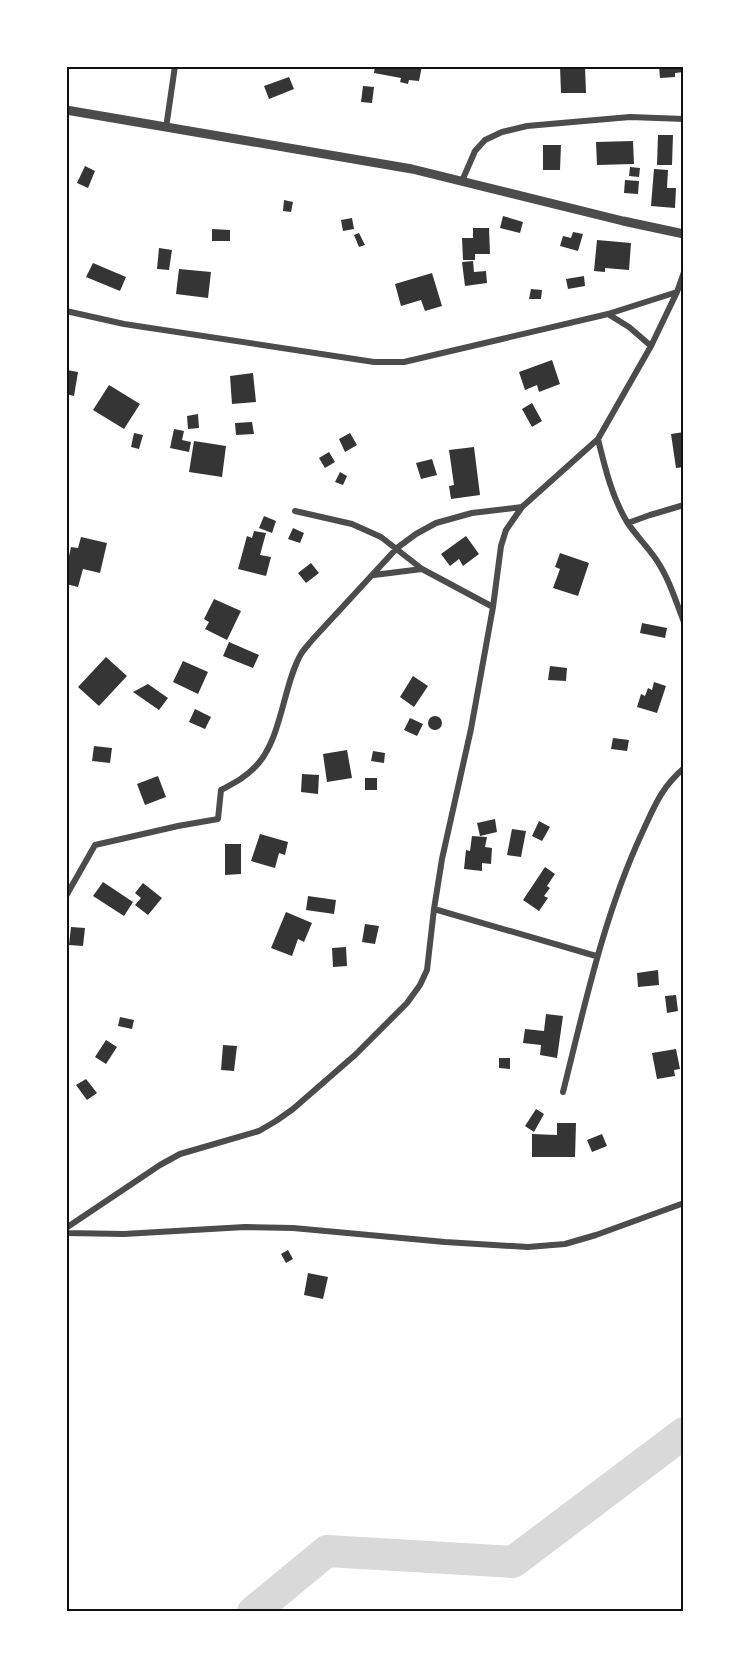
<svg xmlns="http://www.w3.org/2000/svg" width="750" height="1678" font-family="'Fira Sans Condensed',sans-serif">
	<style>
		.lines { fill: none; stroke-linecap: round; stroke-linejoin: round }
		.river { stroke: #d9d9d9; stroke-width: 32 }
		.building { fill: #353535 }
		.minor { stroke: #4c4c4c; stroke-width: 6 }
		.tertiary { stroke: #4c4c4c; stroke-width: 9 }
		.neatline { fill: none; stroke: #111; stroke-width: 2 }
	</style>
	<rect width="100%" height="100%" fill="#fff"/>
	<g class="lines">
		<path class="river" d="M253,1612l74,-61 186,11 171,-129"/>
	</g>
	<path class="building" d="M375,66h47l-3,15 -10,-1 -1,4 -8,-2 1,-4 -27,-5z
		M560,66h25l1,27h-25z
		M659,66h25v6l-9,1v4l-15,1z
		M289,77l5,12 -25,10 -5,-13z
		M363,86l11,1 -2,16 -11,-1z
		M658,135h15l-1,30h-15z
		M633,141l1,23 -37,1 -1,-23z
		M543,145h18l-1,25h-17z
		M85,166l10,5 -7,17 -11,-5z
		M630,167l10,1 -1,9 -10,-1z
		M654,169l14,1 -1,18h9l-1,20 -24,-2z
		M625,180l14,1 -1,13 -14,-1z
		M284,200l9,2 -2,10 -8,-1z
		M503,216l20,6 -3,11 -20,-5z
		M352,218l2,11 -11,2 -2,-11z
		M473,228h16l1,26h-15v6h-12l-1,-22h11z
		M212,229l18,1v11h-18z
		M573,232l10,2 -5,17 -18,-5 3,-10 8,2z
		M359,233l6,12 -6,2 -5,-12z
		M597,240l34,3 -2,27 -24,-2v4l-11,-1z
		M159,248l13,2 -3,20 -12,-1z
		M473,261l1,11 12,-1 1,12 -22,3 -3,-24z
		M93,263l33,14 -6,14 -34,-14z
		M179,269l32,3 -3,26 -32,-4z
		M432,273l10,33 -17,5 -4,-11 -20,6 -6,-22z
		M584,276l1,10 -17,3 -2,-10z
		M531,289l11,1 -1,9h-12z
		M552,360l8,24 -21,8 -2,-7 -12,5 -6,-18z
		M67,370l11,2 -4,24 -8,-2z
		M253,373l3,29 -24,2 -2,-28z
		M109,385l31,19 -16,25 -31,-19z
		M532,403l10,18 -10,6 -10,-18z
		M198,414l1,14 -11,1 -1,-13z
		M252,422l2,12 -18,1 -1,-12z
		M174,429l10,2 -2,9 9,2 -2,10 -19,-4z
		M684,432v35l-8,1 -5,-34z
		M134,433l9,2 -4,14 -8,-2z
		M350,433l7,12 -12,7 -6,-13z
		M194,441l32,5 -4,31 -33,-5z
		M474,447l6,48 -29,4 -2,-13 5,-1 -5,-35z
		M329,452l6,10 -10,6 -6,-10z
		M432,459l5,16 -16,4 -5,-16z
		M340,472l7,4 -4,9 -8,-3z
		M264,516l12,5 -4,12 -13,-5z
		M293,528l11,5 -4,10 -12,-4z
		M254,531l12,2 -6,22 11,2 -5,19 -28,-7 9,-33 5,2z
		M466,536l13,18 -16,12 -4,-7 -9,7 -9,-12z
		M81,537l26,6 -7,30 -17,-4 -5,18 -12,-3v-14l5,-23 7,1z
		M560,553l29,10 -11,33 -25,-8 7,-19 -5,-2z
		M311,563l8,10 -13,10 -8,-10z
		M214,599l27,12 -14,29 -22,-11 4,-7 -5,-3z
		M642,623l25,5 -2,10 -25,-5z
		M229,642l30,13 -6,13 -30,-12z
		M106,657l21,19 -28,30 -21,-19z
		M183,661l25,11 -10,22 -25,-12z
		M550,666l17,2 -1,13 -18,-1z
		M413,676l15,10 -14,21 -14,-10z
		M654,682l12,4 -9,27 -20,-6 4,-13 4,2 3,-8 4,2z
		M148,684l20,14 -9,12 -26,-18z
		M195,709l16,8 -6,12 -16,-7z
		M428 723a7 7 0 1 1 14 0a7 7 0 1 1-14 0Z
		M410,718l13,6 -6,12 -13,-6z
		M613,738l16,2 -2,11 -16,-2z
		M94,746l18,2 -2,15 -18,-2z
		M347,750l5,28 -25,4 -4,-28z
		M373,751l12,2 -1,10 -13,-2z
		M302,774l17,1 -1,19 -17,-2z
		M158,776l8,21 -21,8 -8,-21z
		M365,778h12v12h-12z
		M495,819l2,13 -17,4 -3,-13z
		M539,821l11,6 -8,14 -10,-5z
		M512,829l14,2 -5,26 -14,-2z
		M260,834l28,8 -3,13 -6,-2 -4,15 -24,-7z
		M472,836l15,1 -2,10 7,1 -1,16 -9,-1v8l-18,-2 2,-19 4,1z
		M225,844h16v30l-16,1z
		M545,867l10,7 -8,12 3,2 -6,8 4,2 -9,13 -16,-11z
		M103,882l30,20 -9,14 -31,-20z
		M143,883l19,15 -14,17 -13,-10 6,-7 -6,-5z
		M308,896l28,4 -2,14 -28,-4z
		M286,912l26,11 -8,19 -6,-3 -6,17 -21,-8z
		M365,924l14,2 -4,18 -13,-2z
		M71,927l14,1 -2,18 -14,-1z
		M346,947l1,19 -14,1 -1,-19z
		M658,970l1,15 -21,2 -1,-14z
		M676,995l2,16 -11,2 -2,-17z
		M546,1014l17,2 -6,42 -17,-3 1,-10 -18,-2 2,-14 19,2z
		M120,1017l14,3 -2,9 -14,-3z
		M106,1040l11,7 -11,17 -11,-7z
		M223,1045l14,1 -3,25 -13,-1z
		M676,1049l4,20 -6,1 1,6 -18,3 -5,-26z
		M499,1058h11v11l-11,-1z
		M86,1079l11,14 -10,7 -11,-15z
		M536,1109l8,5 -10,18 -9,-6z
		M557,1123h19l-1,34h-43v-23l25,1z
		M602,1134l5,12 -15,6 -5,-12z
		M288,1250l5,9 -7,4 -5,-9z
		M308,1273l20,4 -5,22 -19,-4z"/>
	<g class="lines">
		<path class="minor" d="M166,128l9,-62
			M462,181l13,-30 10,-11 17,-8 25,-6 103,-9 54,2
			M66,311l58,13 250,38h30l204,-48 69,-22
			M608,314l21,13 22,19
			M598,439c7,29 14,58 29,83 11,17 27,30 36,49 9,16 14,34 21,51
			M295,511l57,13 29,13 41,32
			M628,523l22,-8 34,-10
			M374,575l48,-6 71,38
			M66,896l29,-51 83,-19 40,-7 3,-29c13,-7 25,-13 35,-24 26,-27 27,-81 45,-112 4,-6 8,-10 12,-15l84,-91 19,-14 20,-11 36,-10 50,-6
			M434,909l162,47
			M563,1092c22,-88 41,-177 79,-259 13,-28 19,-45 42,-65
			M66,1228l94,-63 20,-11 79,-23 17,-10 17,-12 62,-54 52,-52 13,-18 7,-15 7,-61 8,-50 29,-130 22,-122 8,-61 5,-16 16,-23 76,-68 53,-93 26,-54 7,-20
			M66,1233l58,1 121,-7 48,1 152,14 83,5 37,-3 31,-9 88,-32"/>
		<path class="tertiary" d="M66,110l346,59 211,52 61,13"/>
	</g>
	<rect width="750" height="1678" fill="none" stroke="#ffffff" stroke-width="135"/>
	<rect x="68" y="68" width="614" height="1542" class="neatline"/>
</svg>
